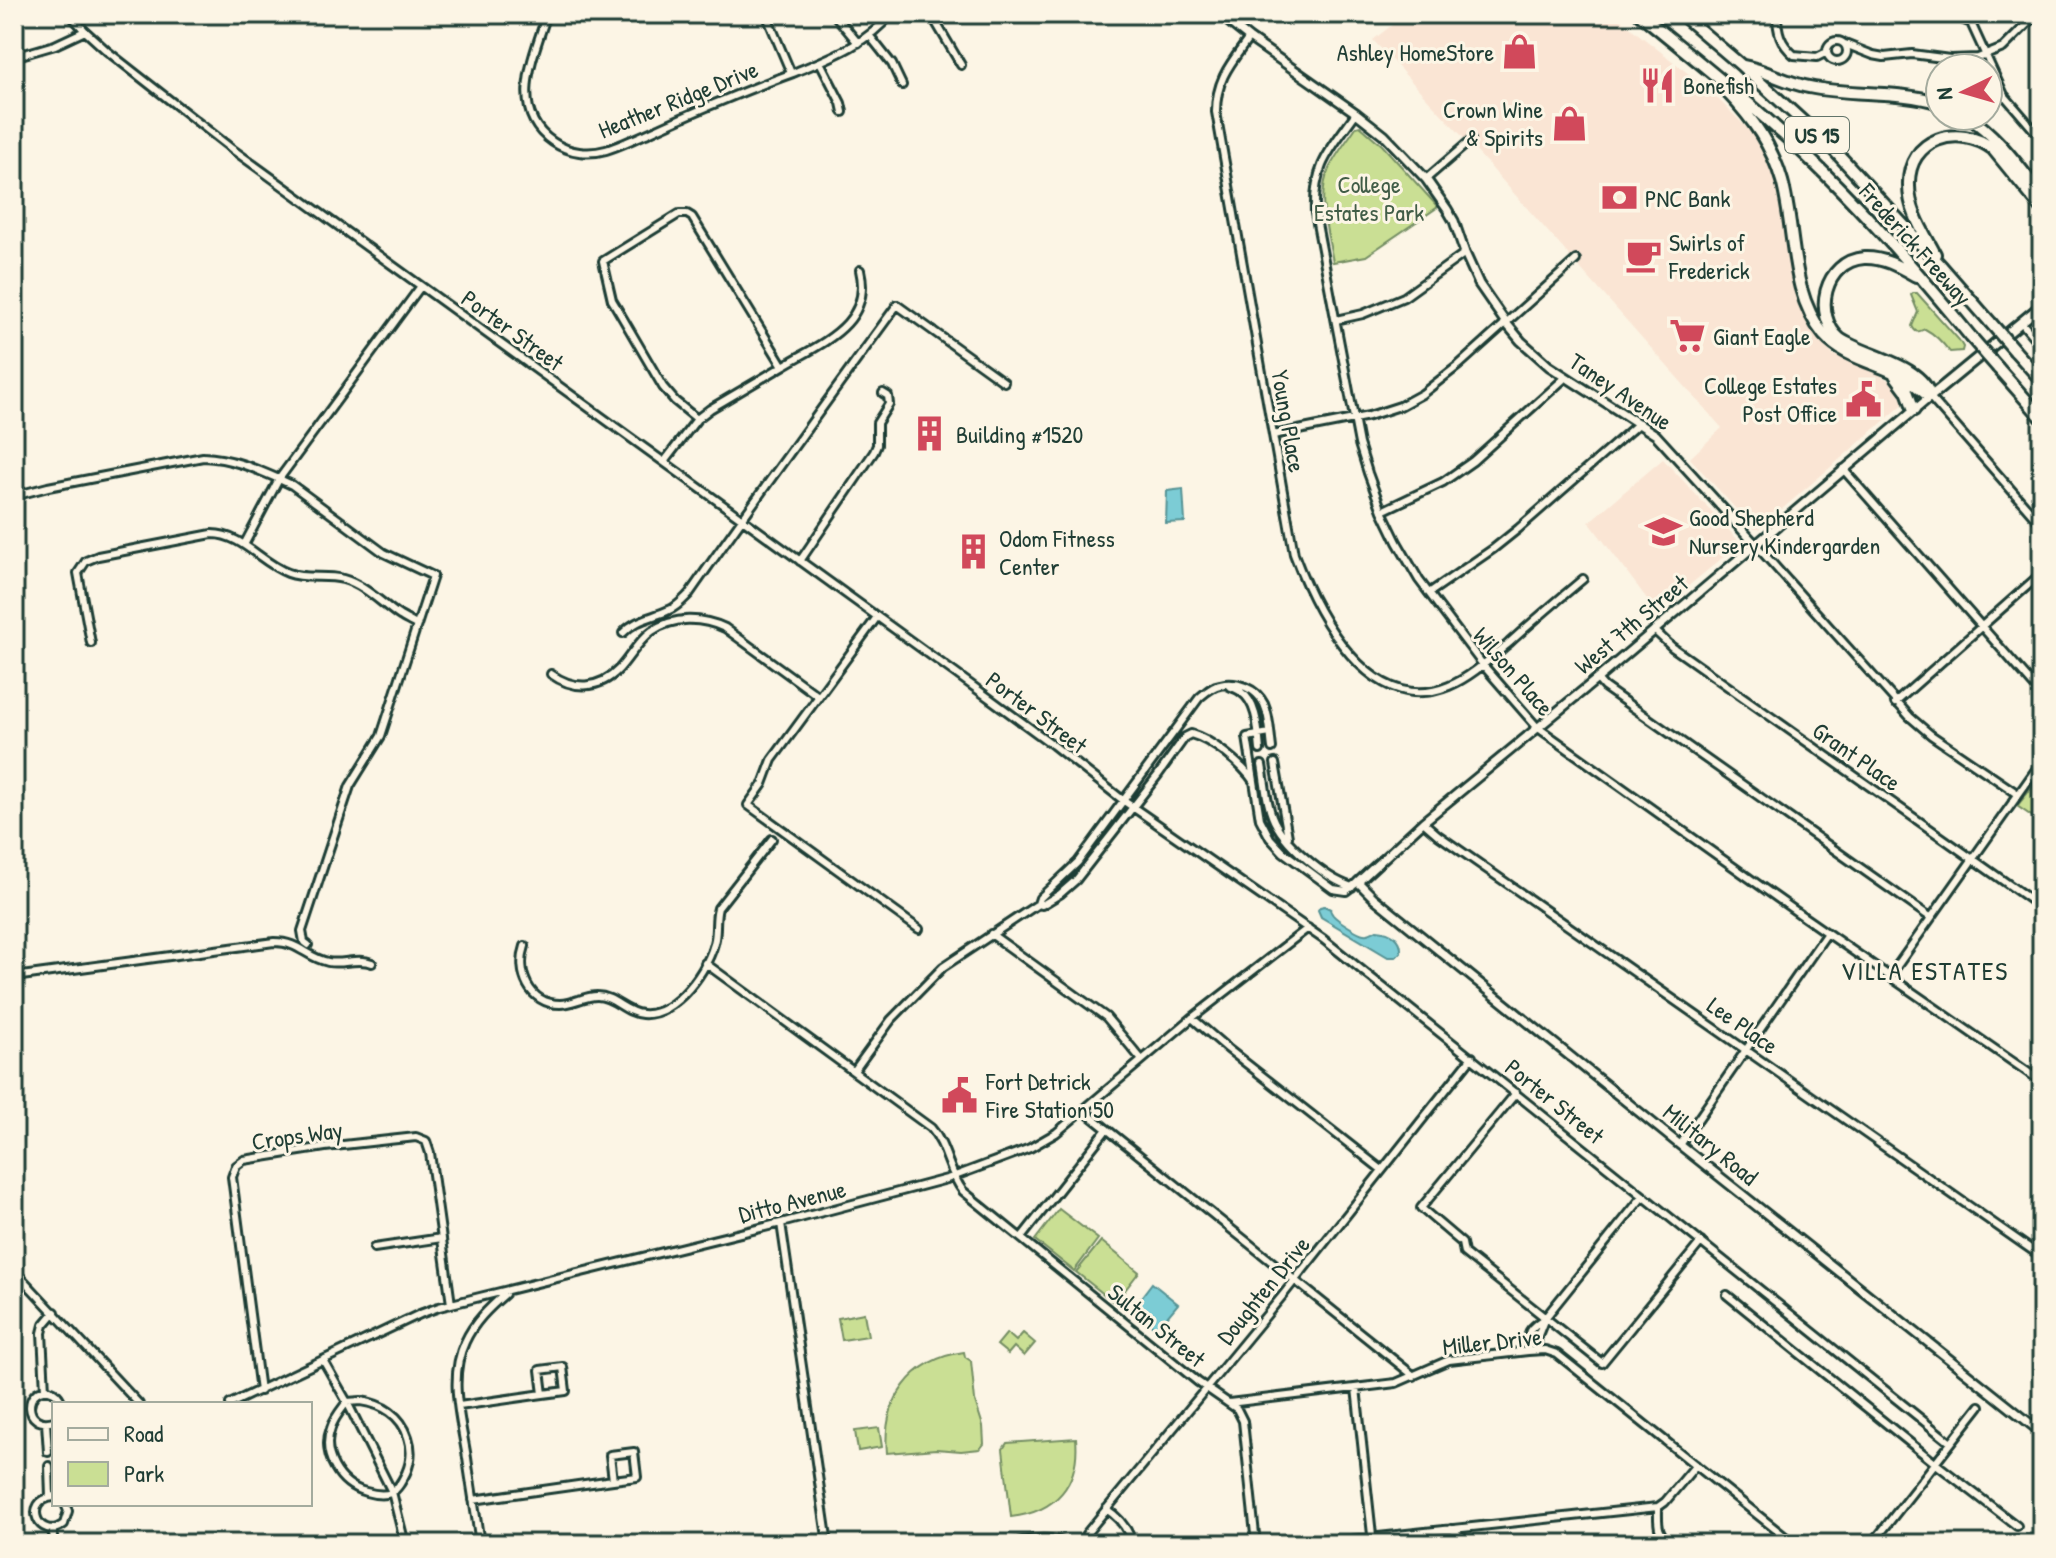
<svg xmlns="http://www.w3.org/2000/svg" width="2056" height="1558" font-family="'Patrick Hand',sans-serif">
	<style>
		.built { fill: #fae5d4 }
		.green { fill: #cadf94; stroke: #748e64; stroke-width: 2 }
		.water { fill: #7bccd5; stroke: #569395; stroke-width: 2 }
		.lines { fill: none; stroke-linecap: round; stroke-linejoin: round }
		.minor-tunnel { stroke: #d0d0c2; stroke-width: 6; stroke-dasharray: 6 3; stroke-linecap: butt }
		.minor-casing { stroke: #1f3d34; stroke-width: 12 }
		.tertiary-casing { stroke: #1f3d34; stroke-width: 13 }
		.secondary-casing { stroke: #1f3d34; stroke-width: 14 }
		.motorway-casing { stroke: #1f3d34; stroke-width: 16 }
		.minor { stroke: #fcf5e5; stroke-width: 6 }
		.tertiary { stroke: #fcf5e5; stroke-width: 7 }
		.secondary { stroke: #fcf5e5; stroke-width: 8 }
		.motorway { stroke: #fcf5e5; stroke-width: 10 }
		.motorway-bridge-casing { stroke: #1f3d34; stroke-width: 16; stroke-linecap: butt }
		.motorway-bridge { stroke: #fcf5e5; stroke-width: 10 }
		.labels { text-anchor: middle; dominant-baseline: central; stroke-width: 6; stroke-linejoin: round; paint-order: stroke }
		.shield { fill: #fcf5e5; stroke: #617469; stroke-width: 2 }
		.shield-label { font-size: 22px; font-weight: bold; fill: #1f3d34 }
		.poi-label { font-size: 24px; fill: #1f3d34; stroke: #fcf5e5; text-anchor: start }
		.street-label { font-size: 24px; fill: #1f3d34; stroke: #fcf5e5 }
		.park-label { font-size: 24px; fill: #415d47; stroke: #fcf5e5 }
		.neighbourhood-label { font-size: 26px; letter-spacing: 2px; fill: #1f3d34; stroke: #fcf5e5 }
	</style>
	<rect width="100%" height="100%" fill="#fcf5e5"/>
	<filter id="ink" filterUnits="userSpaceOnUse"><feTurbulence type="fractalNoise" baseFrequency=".0125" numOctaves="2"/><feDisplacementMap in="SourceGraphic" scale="16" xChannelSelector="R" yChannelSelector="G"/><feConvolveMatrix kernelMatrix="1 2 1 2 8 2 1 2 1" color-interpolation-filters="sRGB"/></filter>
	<g filter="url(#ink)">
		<path class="built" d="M1406,14h207l96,76 49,49 12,24 8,28 14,94 17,41 11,16 13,13 42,18 23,12 8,17 -147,127h-5l-64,-71 32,-30 -235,-265 -114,-123z
			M1663,459l75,81v5l-81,67 -68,-90z"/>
		<path class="green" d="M1360,126l22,19 56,62 -72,49 -33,6c-5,-29 -17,-64 -4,-93 7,-15 18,-28 27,-42z
			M1913,293h4l42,47 4,7 -1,4 -12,1c-7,-9 -15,-18 -25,-23 -7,3 -9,5 -13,-3l6,-14 -7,-17z
			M2042,775v48l-25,-17z
			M1059,1209l39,30 -24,32 -39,-31z
			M1101,1241l38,31 -24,31 -39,-31z
			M864,1313l4,23 -26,4 -4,-22z
			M1007,1333l9,8 7,-8 12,10 -11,13 -10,-9 -6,7 -11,-9z
			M964,1352l1,5 6,4 4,40 8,25 1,18 -4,5 -19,2 -25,-2 -49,4c-5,-52 24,-94 77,-101z
			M879,1428l3,19 -24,4 -3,-20z
			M1076,1438c4,46 -20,74 -65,79l-8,-68 4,-6z"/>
		<path class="water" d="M1183,489l2,33 -19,1 1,-32z
			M1324,906c12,6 2,-1 9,9 3,4 26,19 31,19 5,1 9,-2 13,-4 14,1 25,8 24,22l-5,5h-8l-67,-40 -3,-7 2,-3z
			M1152,1283l26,21 -21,25 -25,-20z"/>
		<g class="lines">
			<path class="minor-tunnel" d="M1272,748l3,15
				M1260,750l2,15"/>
			<defs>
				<path id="minor" d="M547,14c-13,41 -40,97 6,128 16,11 36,13 53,8 14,-4 27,-11 40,-16 24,-11 48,-22 73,-32 24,-10 49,-20 74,-29 36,-15 73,-28 98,-59
					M834,14l24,29
					M931,14l30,51
					M1777,14c0,17 3,29 17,41l23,2 10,-5
					M1933,18l24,-1 14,6 33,72 31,36 7,4
					M769,21l22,52
					M85,31l22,20 125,98 723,524 98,72 71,56 199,138 628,504
					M869,35l23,29 10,21
					M1249,38c-18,25 -33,41 -33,74l78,442c22,59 76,165 155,132 22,-9 42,-28 60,-43 24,-22 49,-43 74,-64
					M1827 51a10 10 0 1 1 20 0a10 10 0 1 1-20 0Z
					M1845,44l28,11 11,2 28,-3 38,5 28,-1 25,-10 34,-34
					M14,57l41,-12 30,-14 -15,-17
					M820,62l21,41 2,9
					M1356,113c-26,37 -43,52 -41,100l44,231 9,29 14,38 15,31 22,38 64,85 54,62 267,190 238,165
					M1426,179l45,-39
					M1336,320l27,-6 41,-17 61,-44
					M2021,322l21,25
					M783,366c38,-23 90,-42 77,-96
					M1930,397l112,128
					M1273,435l96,-19 31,-10 22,-12 37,-29 117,-105
					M664,462l33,-43 -22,-18 -12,-14 -45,-77 -6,-10 -9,-39 76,-47h8l5,3 91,149 -73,43 -13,10
					M1843,469l199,226
					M14,496l34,-9 155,-30c28,1 51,11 76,22l142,-193
					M1382,511l61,-29 30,-21 93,-84
					M1755,544l155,173 21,18 87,59
					M244,545l35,-66 13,6 92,68 49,23 -52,160 -31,50 -48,145 2,11 4,3
					M800,561l74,-109 3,-7v-22l12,-19 -1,-8 -5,-3
					M1429,593l64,-44 25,-20 121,-106
					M877,617l-105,143 -9,24 -15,21 171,124
					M1654,630l18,17 370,261
					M623,633c13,-14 29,-15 46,-23 8,-3 14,-10 20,-16 68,-97 138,-193 208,-289l107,77
					M91,643l-13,-70 8,-12 12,-5 114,-22c30,0 49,29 76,39 18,7 37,1 55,6 22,6 39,25 57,37 5,3 11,6 16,9
					M551,674c22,16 48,16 68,-5 11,-12 19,-28 33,-38 22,-15 50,-14 73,-3l93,68
					M1597,679l7,8 326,230
					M1229,686c4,2 9,3 12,6 17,11 17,40 19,58
					M1895,703l147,-130
					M1270,733l-23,4 13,82 10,19 13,14 50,37 13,2 12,-9
					M1275,763l13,74
					M1262,765c3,16 4,36 10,51 10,27 54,63 80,71
					M1423,822l15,13 604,422
					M1038,904l2,-6 38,-36 121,-164c6,-5 13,-12 21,-13 17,-4 36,3 44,19 6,13 6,30 8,44
					M991,934l115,83 36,43
					M525,946c-9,26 4,58 35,58 13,0 24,-8 37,-8 17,0 28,17 45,18 33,3 68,-46 73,-75 2,-11 0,-21 3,-31l54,-69
					M705,963l226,165c16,18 17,44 32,63l235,191 39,27 6,12 13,123
					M1890,976l152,-215
					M14,977l260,-35c26,0 31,15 54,20 14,3 30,-5 44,1
					M1192,1018l36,31 154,121
					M854,1071l37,-51 52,-53 95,-63 4,1 18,-11 16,-14 82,-105 27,-38 6,-3c21,6 51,30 63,48
					M1516,1093l-95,115 41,35 2,10 138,110 99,-121
					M1083,1110l331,266
					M1680,1145l147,-212
					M781,1223l47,321
					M1021,1238l86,-109
					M374,1248l68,-10
					M14,1270l125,134
					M1727,1295l208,168 82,63
					M1538,1350l-1,-12 8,-20
					M1528,1351c-1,-20 0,-22 17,-33l98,-122
					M323,1360l24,42 45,90 13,52
					M563,1367l3,24 -23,3 -3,-24z
					M1356,1388l17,156
					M45,1390l-3,-57 2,-8 11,-13
					M260,1391l-28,-214 4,-11 8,-6 81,-13 91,-10 10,4 4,12 21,151
					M361,1401c21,3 40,14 47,36 4,12 3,25 -2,36 -4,8 -8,16 -15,20 -8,3 -18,1 -25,-1 -27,-7 -45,-38 -35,-64 3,-10 10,-18 16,-26z
					M1229,1403l167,-20 53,-23 79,-9 17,-1 12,4 237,190
					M230,1404l190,-90 19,-7 342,-84 166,-44 83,-31 26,-15 136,-115 116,-90
					M459,1406l84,-12
					M54,1421c-31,9 -31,-34 -5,-31 8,2 11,7 13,14
					M46,1423l2,29
					M634,1452l3,25 -24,3 -3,-25z
					M49,1466l1,31
					M54,1497c-33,3 -15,46 10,27l4,-13 -3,-7
					M473,1500l140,-20
					M1658,1507c0,18 -2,25 13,37
					M1106,1509c13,8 22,20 27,35
					M53,1529v15
					M1451,1529l19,15
					M480,1544c-4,-29 -9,-57 -13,-86 -6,-38 -19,-80 -2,-116 9,-20 24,-34 40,-48
					M1003,1544c23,-3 44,-10 65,0
					M1081,1544l5,-10 197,-239 189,-238
					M1313,1544l345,-37 7,-5 31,-37
					M1872,1544l108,-138"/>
				<path id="tertiary" d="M1219,14l30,24 107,75 28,22 42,44 21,30 7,12 11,32 14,31 27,39 15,18 28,25 107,69 99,109
					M1930,397l-333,282 -174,143 -65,60 16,16 306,247 362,288"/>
				<path id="secondary" d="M1930,397l112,-92"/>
				<path id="motorway" d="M1640,14c60,49 121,97 176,151 56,54 106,112 155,172
					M1681,14l61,52 93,85 107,116 48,55
					M1743,66c23,4 43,17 66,21 43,9 89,3 131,16
					M1728,93c25,26 44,53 54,88 14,51 7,111 42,154 21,24 55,28 81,43 9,5 17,13 25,19
					M1967,116c31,20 52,51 75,80
					M1935,254c-11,-21 -26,-43 -26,-68 -2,-48 50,-63 84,-37l49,60
					M1916,276c-16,-9 -33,-19 -52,-18 -40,3 -52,57 -24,81 25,17 84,26 90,58
					M2015,351l27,30
					M1998,368l44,50
					M1895,375l12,16 7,19"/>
			</defs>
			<use href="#minor" class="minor-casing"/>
			<use href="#tertiary" class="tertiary-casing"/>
			<use href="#secondary" class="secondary-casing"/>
			<use href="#motorway" class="motorway-casing"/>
			<use href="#minor" class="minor"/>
			<use href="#tertiary" class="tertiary"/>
			<use href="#secondary" class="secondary"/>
			<use href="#motorway" class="motorway"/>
			<defs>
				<path id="motorway-bridge" d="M1990,322l25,29
					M1971,337l27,31"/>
			</defs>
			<use href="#motorway-bridge" class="motorway-bridge-casing"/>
			<use href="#motorway-bridge" class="motorway-bridge"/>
		</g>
	</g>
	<defs>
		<symbol id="shop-bare" viewBox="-9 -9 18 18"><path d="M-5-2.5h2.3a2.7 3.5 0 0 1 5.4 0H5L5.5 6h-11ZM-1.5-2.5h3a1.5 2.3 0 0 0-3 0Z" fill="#d1495b" stroke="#fcf5e5" stroke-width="2.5" paint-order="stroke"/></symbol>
		<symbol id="restaurant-bare" viewBox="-9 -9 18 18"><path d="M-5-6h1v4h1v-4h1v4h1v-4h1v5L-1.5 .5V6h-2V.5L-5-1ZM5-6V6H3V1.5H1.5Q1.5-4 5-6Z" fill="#d1495b" stroke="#fcf5e5" stroke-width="2.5" paint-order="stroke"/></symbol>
		<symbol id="bank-bare" viewBox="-9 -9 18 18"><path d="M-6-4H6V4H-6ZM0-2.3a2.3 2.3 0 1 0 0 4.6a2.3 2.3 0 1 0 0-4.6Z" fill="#d1495b" stroke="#fcf5e5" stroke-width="2.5" paint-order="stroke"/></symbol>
		<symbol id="cafe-bare" viewBox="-9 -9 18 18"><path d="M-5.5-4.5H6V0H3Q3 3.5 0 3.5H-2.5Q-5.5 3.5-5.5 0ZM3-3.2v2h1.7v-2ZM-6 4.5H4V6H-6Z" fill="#d1495b" stroke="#fcf5e5" stroke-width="2.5" paint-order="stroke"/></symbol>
		<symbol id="supermarket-bare" viewBox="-9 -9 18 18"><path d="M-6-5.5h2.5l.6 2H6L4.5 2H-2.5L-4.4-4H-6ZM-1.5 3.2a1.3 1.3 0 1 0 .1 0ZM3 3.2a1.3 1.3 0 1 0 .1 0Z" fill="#d1495b" stroke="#fcf5e5" stroke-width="2.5" paint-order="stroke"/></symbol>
		<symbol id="civic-bare" viewBox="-9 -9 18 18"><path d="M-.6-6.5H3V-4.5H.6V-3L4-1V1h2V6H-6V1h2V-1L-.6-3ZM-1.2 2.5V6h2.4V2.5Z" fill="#d1495b" stroke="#fcf5e5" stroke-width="2.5" paint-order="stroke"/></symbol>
		<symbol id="building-bare" viewBox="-9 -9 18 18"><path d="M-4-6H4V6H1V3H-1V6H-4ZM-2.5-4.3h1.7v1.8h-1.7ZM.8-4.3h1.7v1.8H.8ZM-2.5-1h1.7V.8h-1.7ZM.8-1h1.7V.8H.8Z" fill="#d1495b" stroke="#fcf5e5" stroke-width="2.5" paint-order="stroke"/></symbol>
		<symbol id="school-bare" viewBox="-9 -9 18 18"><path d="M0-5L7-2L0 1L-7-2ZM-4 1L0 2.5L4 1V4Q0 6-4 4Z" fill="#d1495b" stroke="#fcf5e5" stroke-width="2.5" paint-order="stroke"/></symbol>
	</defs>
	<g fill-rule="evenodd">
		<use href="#shop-bare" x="1494" y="26" width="51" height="51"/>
		<use href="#restaurant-bare" x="1632" y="60" width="51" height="51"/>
		<use href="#shop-bare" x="1544" y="98" width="51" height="51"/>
		<use href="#bank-bare" x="1594" y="172" width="51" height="51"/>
		<use href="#cafe-bare" x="1618" y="230" width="51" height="51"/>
		<use href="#supermarket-bare" x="1662" y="310" width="51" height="51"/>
		<use href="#civic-bare" x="1838" y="374" width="51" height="51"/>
		<use href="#building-bare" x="904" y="408" width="51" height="51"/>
		<use href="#school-bare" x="1638" y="506" width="51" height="51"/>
		<use href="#building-bare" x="948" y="526" width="51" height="51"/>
		<use href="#civic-bare" x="934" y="1070" width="51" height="51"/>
	</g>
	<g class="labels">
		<rect class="shield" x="1785" y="117" width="64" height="36" rx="6"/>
		<g class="shield-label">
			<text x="1817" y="135">US 15</text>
		</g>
		<g class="poi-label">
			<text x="1494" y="52" text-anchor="end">Ashley HomeStore</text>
			<text x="1683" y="85">Bonefish</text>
			<text x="1543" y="109" text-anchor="end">Crown Wine<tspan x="1543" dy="28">&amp; Spirits</tspan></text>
			<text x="1645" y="198">PNC Bank</text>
			<text x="1669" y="242">Swirls of<tspan x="1669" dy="28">Frederick</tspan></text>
			<text x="1713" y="336">Giant Eagle</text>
			<text x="1837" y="385" text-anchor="end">College Estates<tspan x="1837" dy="28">Post Office</tspan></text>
			<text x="956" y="434">Building #1520</text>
			<text x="1689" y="517">Good Shepherd<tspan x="1689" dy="28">Nursery Kindergarden</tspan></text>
			<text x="999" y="538">Odom Fitness<tspan x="999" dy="28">Center</tspan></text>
			<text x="986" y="1081">Fort Detrick<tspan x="986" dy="28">Fire Station 50</tspan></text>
		</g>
		<g class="street-label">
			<text transform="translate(678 99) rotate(-22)">Heather Ridge Drive</text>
			<text transform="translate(1916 244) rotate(48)">Frederick Freeway</text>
			<text transform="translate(513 330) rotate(36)">Porter Street</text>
			<text transform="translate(1621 391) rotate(34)">Taney Avenue</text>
			<text transform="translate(1289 421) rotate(80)">Young Place</text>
			<text transform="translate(1631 624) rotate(-40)">West 7th Street</text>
			<text transform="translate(1514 671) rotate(49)">Wilson Place</text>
			<text transform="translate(1037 712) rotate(37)">Porter Street</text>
			<text transform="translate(1857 756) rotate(35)">Grant Place</text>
			<text transform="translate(1743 1025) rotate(35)">Lee Place</text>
			<text transform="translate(1555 1101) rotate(39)">Porter Street</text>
			<text transform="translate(297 1135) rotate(-8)">Crops Way</text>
			<text transform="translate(1711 1144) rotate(39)">Military Road</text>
			<text transform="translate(792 1201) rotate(-14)">Ditto Avenue</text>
			<text transform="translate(1263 1290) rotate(-51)">Doughten Drive</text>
			<text transform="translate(1157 1325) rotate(39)">Sultan Street</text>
			<text transform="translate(1492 1341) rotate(-6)">Miller Drive</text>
		</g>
		<g class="park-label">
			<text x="1369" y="184">College<tspan x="1369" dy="28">Estates Park</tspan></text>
		</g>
		<g class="neighbourhood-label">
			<text x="1925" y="970">VILLA ESTATES</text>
		</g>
	</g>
	<rect width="2056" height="1558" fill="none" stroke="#fcf5e5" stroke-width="48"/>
	<rect x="24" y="24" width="2008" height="1510" fill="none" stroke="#1f3d34" stroke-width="3" filter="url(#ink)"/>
	<rect x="52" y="1402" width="260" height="104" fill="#fcf5e5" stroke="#a4ab9e" stroke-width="2"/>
	<rect x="68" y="1428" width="40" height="12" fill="#fcf5e5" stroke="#a4ab9e" stroke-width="2"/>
	<text x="124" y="1442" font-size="24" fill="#1f3d34">Road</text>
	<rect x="68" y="1462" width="40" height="24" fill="#cadf94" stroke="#a4ab9e" stroke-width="2"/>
	<text x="124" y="1482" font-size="24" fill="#1f3d34">Park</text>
	<g transform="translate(1964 92) rotate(265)"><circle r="38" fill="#fcf5e5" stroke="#a4ab9e" stroke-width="2"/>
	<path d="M0-6L14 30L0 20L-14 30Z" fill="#d1495b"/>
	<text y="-12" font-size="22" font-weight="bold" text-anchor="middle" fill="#1f3d34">N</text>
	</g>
</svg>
